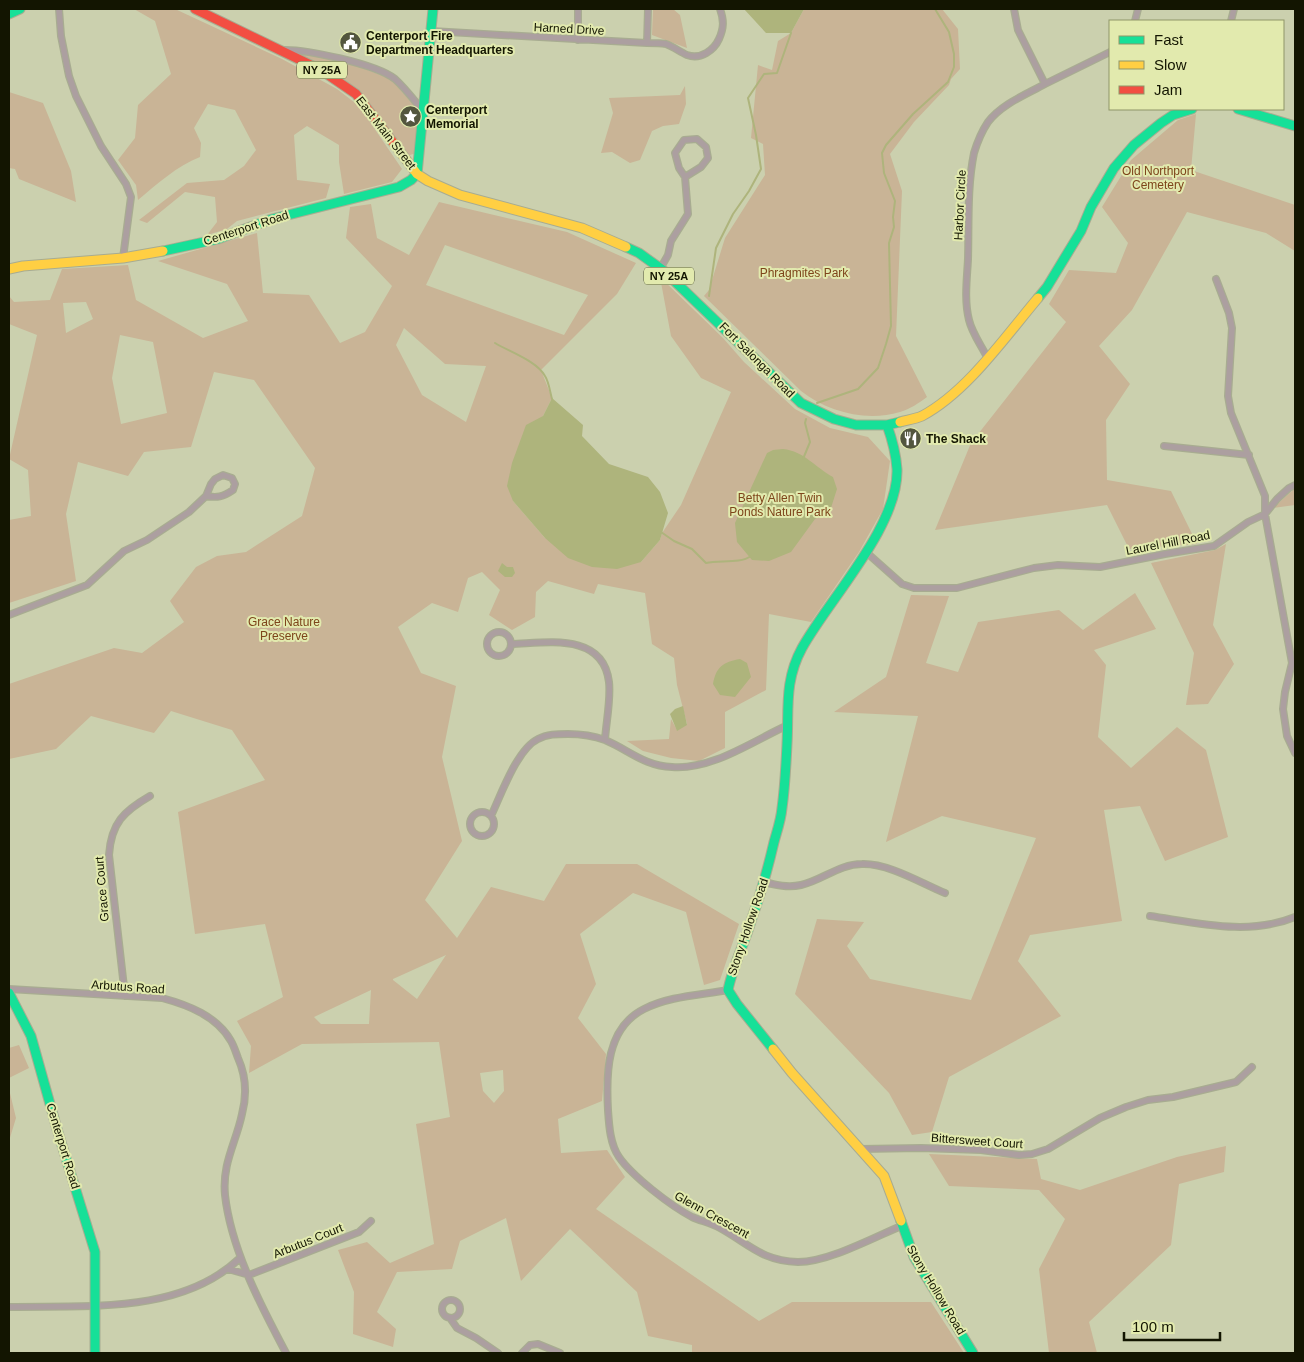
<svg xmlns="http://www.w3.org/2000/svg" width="1304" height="1362" font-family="Helvetica,sans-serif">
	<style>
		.green { fill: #c9b496; fill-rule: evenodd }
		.water { fill: #aeb47c }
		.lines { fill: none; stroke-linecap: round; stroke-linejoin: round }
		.stream { stroke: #aeb47c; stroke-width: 2 }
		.street-casing { stroke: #a8ac91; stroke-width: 8 }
		.fast-casing { stroke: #a8ac91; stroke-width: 11 }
		.slow-casing { stroke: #a8ac91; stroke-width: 11 }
		.jam-casing { stroke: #a8ac91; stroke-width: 11 }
		.street { stroke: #ac9fa0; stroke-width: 5.5 }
		.fast { stroke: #16e098; stroke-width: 9 }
		.slow { stroke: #ffcf43; stroke-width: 9 }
		.jam { stroke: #f24e42; stroke-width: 9 }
		.labels { text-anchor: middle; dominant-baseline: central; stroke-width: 4; stroke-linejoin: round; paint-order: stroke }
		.shield { fill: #e2eaae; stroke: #515535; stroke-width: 1 }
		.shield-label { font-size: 11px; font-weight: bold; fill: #131501 }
		.street-label { font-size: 12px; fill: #131501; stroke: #e2eaae }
		.poi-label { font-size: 12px; font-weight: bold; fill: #131501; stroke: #e2eaae; text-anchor: start }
		.park-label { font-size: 12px; fill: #7e451b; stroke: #e2eaae }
	</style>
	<rect width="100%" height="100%" fill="#cbd0ae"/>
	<path class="green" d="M134,9h41l107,50 55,30 22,17 43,63 -10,13 -48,12 -5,-32v-17l-32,-19 -13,9 3,45 33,4 -4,14 -89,23 -10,8 -20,6 10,-13 -2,-25 -30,-5 -38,31 -8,-3 48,-37 37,-3 20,-14 12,-16 -21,-40 -27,-6 -14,24 7,15 -1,14c-23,9 -43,27 -62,43l-2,-15 -18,-25 17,-22 3,-33 33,-31 -16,-53z
		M653,9h20l7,6 7,33 -35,-13z
		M804,9h138l16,20 2,40 -9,10 -2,6 -35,37 -24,32 12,37 -6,145 31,61c-8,6 -17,12 -27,15 -34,10 -72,0 -99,-21l-97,-95 5,-6 16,-52 40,-63 -2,-31 -12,-6 7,-73 14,5 6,-29 13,-8z
		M288,51l51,8 52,20 28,32 -3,42 -9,3 -7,-8 -20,-30 -21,-24z
		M685,86l1,18 -7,20 -16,2 -11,5 -12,29 -10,3 -18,-11 -11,1 12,-40 -4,-15 71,-3z
		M9,92l34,11 28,68 5,31 -57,-23 -4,-10 -6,-1z
		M1196,114l-5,56 104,35v46l-29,-18 -79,-21 -55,98 -33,36 31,38 -24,36 1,60 64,11 26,53 -68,5 -22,-44 -172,25 36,-87 95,-121 -17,-18 20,-34 47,3 12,-30 -26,-36 29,-47 47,-40z
		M439,202l128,30 69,31 -19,31 -76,76 11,28 -9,18 -30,85 32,37 96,24 19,-22 2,-7 19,-28 50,-113 -30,-14 -30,-42 -11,-59 63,61 21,24 51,47 35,19 38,9 22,24 -7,48 -24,43 -48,70 -42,-8 -3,76 -41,22v36l-26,13 -28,-3 -28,-7 -16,-10 42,-2 2,-20 6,11 10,-6 -10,-39 -3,-27 -22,-14 -7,-51 -47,-9 -4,10 -46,-13 -12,11 -1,25 -23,13 -23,-15 11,-25 -18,-18 -14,6 -10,34 -26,-9 -34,24 23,46 35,13 -14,71 20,84 -37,59 32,38 34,-51 53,14 22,-37h71l102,60 -19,56 -16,5 -18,-73 -53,-19 -53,41 16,50 -18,34 28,36 -4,47 -44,18 3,34 46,-3 18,27 -29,32 163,112 33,-19h139l33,51h-272v-8l-44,-9 -11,-44 -67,-63 -49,52 -15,-63 -46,23 -8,28 -55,3 -20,40 19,17 -3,18 -40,-13 1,-42 -16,-42 29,-8 23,21 44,-19 -18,-120 34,-7 -11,-75 -137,2 -53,29 2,-27 -14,-25 46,-24 -18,-73 -70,10 -17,-122 87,-32 -33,-50 -61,-19 -17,22 -63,-17 -35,33 -47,10v-75l105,-36 28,5 42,-31 -14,-21 26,-34 21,-11 29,-4 56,-36 13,-48 -61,-88 -40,-8 -23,75 -47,5 -16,24 -50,-14 -12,52 10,67 -67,22v-83l22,-4 -3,-46 -19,-11 28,-124 -28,-11v-28l5,6 36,-2 12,-31 66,-4 8,35 67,38 45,-17 -21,-37 -69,-23 99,-28 6,60 46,2 31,48 25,-11 27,-46 -46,-48 4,-31 21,-3 6,34 32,17zM445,245l143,50 -24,40 -138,-50zM86,302l7,17 -27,14 -3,-30zM404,328l41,36 41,2 -20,56 -44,-27 -26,-50zM120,335l33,7 14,71 -46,11 -9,-46zM446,955l-29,44 -24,-19v-1zM371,990l-2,34h-48l-7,-7zM503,1070l1,21 -10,12 -11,-12 -3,-18z
		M1295,489v16l-22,3 20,-18z
		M1226,544l-13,81 21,39 -26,40 -22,1 8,-52 -43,-90 64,-13z
		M1135,593l21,36 -62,21 12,15 -8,72 33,31 46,-41 29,23 22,87 -63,24 -25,-55 -36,4 18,111 -92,14 -12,26 43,55 -112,61 -17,55 -20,3 -23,-42 -94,-99 22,-75 47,3 -17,24 23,33 101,21 65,-162 -94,-22 -56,26 32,-126 -84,-4 52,-35 25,-82 38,1 -23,67 32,9 20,-50 81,-12 24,20z
		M19,1045l10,23 -20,10v-30z
		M9,1089l7,29 -7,23z
		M1226,1146l-2,26 -45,12 -8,61 -82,77 8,31h-48l-10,-84 26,-50 -26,-29 -90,-4 -20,-32 108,5 4,20 39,11 97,-33z"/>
	<path class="water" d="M744,9h60l-13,24h-25z
		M552,398l31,27 -1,11 27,28 39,13 12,15 8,21 -8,27 -19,22 -24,7 -25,-2 -24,-9 -23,-20 -32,-37 -6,-15 5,-23 14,-38 17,-9z
		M783,449c21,2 33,19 50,28l4,12 -7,22 -15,8 -24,33 -22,9 -17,-1 -15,-18 -2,-19 32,-70 6,-3z
		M502,563l5,4h6l2,6 -3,4h-7l-7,-6z
		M740,659l7,4 4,14 -16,20 -15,-2 -7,-11c3,-17 10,-22 27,-25z
		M683,706l4,19 -10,6 -7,-17 5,-5z"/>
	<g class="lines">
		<path class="stream" d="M709,296l7,-48 17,-34 16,-23 12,-22 -5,-34 -8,-37 16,-24 13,-1 14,-40
			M495,343c15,9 42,18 50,33 4,6 5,16 7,23
			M817,403l41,-14 20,-21 8,-24 5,-18 -2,-83 5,-16 -1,-10 2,-16 -11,-28 -2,-20 4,-8 27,-31 35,-32 6,-15v-13l-5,-22 -14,-23
			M803,459l7,-17 -5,-19 1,-4
			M661,532l13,9 18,8 14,14c14,-3 34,1 45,-7"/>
		<defs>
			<path id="street" d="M59,9l2,27 8,40 7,20 25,50 25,38 5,13 -8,61
				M648,9l-1,34c6,0 13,0 19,1 8,3 14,8 21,11 14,5 27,-5 32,-16 5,-11 5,-19 1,-30
				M1014,9l4,21 27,54 65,-32
				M1135,21l3,-12
				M1231,21l3,-12
				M431,31l216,12
				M578,40v-31
				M282,50c24,-1 94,14 113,29 10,9 19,21 28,32
				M660,269l8,-14 3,-14 17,-27 -3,-37 -6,-9 -4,-15 9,-13 13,-1 9,8 2,11 -7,9 -16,10
				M1216,279l13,34 3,15 -4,68 3,17 34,83v18l27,149 -7,29 -2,17 4,27 8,17
				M987,357c-6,-12 -15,-24 -18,-37 -5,-20 -2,-41 -1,-61 1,-35 -1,-72 6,-106 3,-10 8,-22 14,-31 14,-18 37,-27 57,-38
				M1164,446l85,9
				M866,552l36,32 12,4h43l77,-20 24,-3 42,2 65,-13 49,-8 34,-24 17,-8 12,-15 12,-11 6,-3
				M9,615l78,-30 37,-34 23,-11 42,-28 17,-16 5,-12 4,-5 8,-4 9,3 3,6 -2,6c-10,7 -16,8 -27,6
				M487 644a12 12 0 1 1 24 0a12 12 0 1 1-24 0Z
				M511,644c36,-1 92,-12 98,38 2,17 -3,41 -4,58
				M470 824a12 12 0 1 1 24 0a12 12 0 1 1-24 0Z
				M491,816c10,-21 26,-67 47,-77 9,-5 19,-5 30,-5 12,0 26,2 37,6 24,10 39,26 67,27 40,3 79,-25 114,-41
				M764,882c12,3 24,6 37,3 22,-5 38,-21 61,-21 26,-1 59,19 83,29
				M1150,916c48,7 99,20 145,1
				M9,989l153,9c26,7 55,18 69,43 3,5 5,12 7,17 8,18 9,37 4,56 -6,29 -20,49 -17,81 6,54 36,111 61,158
				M728,990c-27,5 -59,6 -84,19 -38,19 -38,65 -36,101 1,15 2,34 11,47 13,19 52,49 73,60 9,4 19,6 28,11 29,16 42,33 78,34 30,0 75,-24 103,-36
				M125,996l-16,-141c2,-32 15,-44 41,-59
				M861,1149l60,-1 60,2 38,5 13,-1 16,-5 52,-31 26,-11 22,-7 25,-3 63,-15 16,-15
				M228,1269l21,6 110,-43 12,-11
				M442 1309a9 9 0 1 1 18 0a9 9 0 1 1-18 0Z
				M9,1307c76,-2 171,8 231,-49
				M450,1318l7,10 19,10 22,15
				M522,1353l8,-8 8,-1 22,9"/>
			<path id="fast" d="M9,14l11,-5
				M1238,109l57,17
				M626,247l13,6 25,18 137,132 33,16 22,6h31l13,-3
				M163,251l55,-12 54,-20 127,-32 12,-7 6,-6 16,-165
				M1038,298l9,-11 34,-56 10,-24 23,-39 20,-23 27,-22 12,-8 19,-6
				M9,993l22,43 26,93 38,123v101
				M773,1049l-36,-45 -9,-14c5,-25 17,-47 24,-72 9,-25 16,-50 22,-76 3,-11 7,-22 8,-34 3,-21 4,-43 5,-64 2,-35 -3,-63 15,-96 27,-49 97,-122 95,-179 -1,-15 -5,-30 -10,-44
				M901,1221l13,36 59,96"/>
			<path id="slow" d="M392,141l25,33 11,7 32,14 122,33 44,19
				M9,269l14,-3 100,-8 40,-7
				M900,422c7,-2 15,-3 22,-6 45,-24 83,-79 116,-118
				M773,1049l19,24 92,103 17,45"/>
			<path id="jam" d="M195,9l126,61 35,24 36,47"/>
		</defs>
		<use href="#street" class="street-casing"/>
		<use href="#fast" class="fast-casing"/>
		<use href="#slow" class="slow-casing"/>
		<use href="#jam" class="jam-casing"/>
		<use href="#street" class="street"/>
		<use href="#fast" class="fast"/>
		<use href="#slow" class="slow"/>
		<use href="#jam" class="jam"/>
	</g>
	<defs>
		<symbol id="civic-disc" viewBox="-11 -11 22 22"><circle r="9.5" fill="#53563e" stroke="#e2eaae"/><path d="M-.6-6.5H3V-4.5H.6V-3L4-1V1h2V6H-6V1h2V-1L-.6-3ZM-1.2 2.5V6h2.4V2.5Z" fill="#fff"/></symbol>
		<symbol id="sight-disc" viewBox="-11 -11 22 22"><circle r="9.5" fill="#53563e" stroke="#e2eaae"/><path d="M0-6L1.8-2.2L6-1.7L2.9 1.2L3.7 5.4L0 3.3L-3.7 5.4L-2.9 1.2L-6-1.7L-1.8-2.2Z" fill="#fff"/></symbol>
		<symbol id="restaurant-disc" viewBox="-11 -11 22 22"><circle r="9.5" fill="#53563e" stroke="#e2eaae"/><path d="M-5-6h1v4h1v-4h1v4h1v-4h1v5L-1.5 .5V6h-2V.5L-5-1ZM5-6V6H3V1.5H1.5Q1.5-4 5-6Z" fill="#fff"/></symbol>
	</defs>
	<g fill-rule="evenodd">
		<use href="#civic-disc" x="338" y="30" width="25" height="25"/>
		<use href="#sight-disc" x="398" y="104" width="25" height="25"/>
		<use href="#restaurant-disc" x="898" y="426" width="25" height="25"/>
	</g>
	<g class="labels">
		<g class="shield">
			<rect x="297" y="61.5" width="50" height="17" rx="4"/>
			<rect x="644" y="267.5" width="50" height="17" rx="4"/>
		</g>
		<g class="shield-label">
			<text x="322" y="70">NY 25A</text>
			<text x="669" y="276">NY 25A</text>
		</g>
		<g class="street-label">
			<text transform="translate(569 29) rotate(3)">Harned Drive</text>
			<text transform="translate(386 133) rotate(52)">East Main Street</text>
			<text transform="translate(960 205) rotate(-87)">Harbor Circle</text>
			<text transform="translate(246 228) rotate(-18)">Centerport Road</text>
			<text transform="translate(757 360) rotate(45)">Fort Salonga Road</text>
			<text transform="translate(1168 543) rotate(-11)">Laurel Hill Road</text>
			<text transform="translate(102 889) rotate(-95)">Grace Court</text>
			<text transform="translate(748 927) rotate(-71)">Stony Hollow Road</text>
			<text transform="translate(128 987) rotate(4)">Arbutus Road</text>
			<text transform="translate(977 1141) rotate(4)">Bittersweet Court</text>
			<text transform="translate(63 1146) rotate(73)">Centerport Road</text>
			<text transform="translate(712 1215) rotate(29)">Glenn Crescent</text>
			<text transform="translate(308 1241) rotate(-22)">Arbutus Court</text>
			<text transform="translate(936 1290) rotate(59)">Stony Hollow Road</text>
		</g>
		<g class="poi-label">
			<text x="366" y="36">Centerport Fire<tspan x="366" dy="14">Department Headquarters</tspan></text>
			<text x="426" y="110">Centerport<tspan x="426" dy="14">Memorial</tspan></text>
			<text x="926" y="439">The Shack</text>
		</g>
		<g class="park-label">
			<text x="1158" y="171">Old Northport<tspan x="1158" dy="14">Cemetery</tspan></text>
			<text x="804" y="273">Phragmites Park</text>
			<text x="780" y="498">Betty Allen Twin<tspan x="780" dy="14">Ponds Nature Park</tspan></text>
			<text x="284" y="622">Grace Nature<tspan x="284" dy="14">Preserve</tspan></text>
		</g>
	</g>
	<rect width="1304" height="1362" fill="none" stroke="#131501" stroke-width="20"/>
	<rect x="1109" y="20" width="175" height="90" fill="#e2eaae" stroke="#8f9569"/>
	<rect x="1119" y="36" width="25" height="8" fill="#16e098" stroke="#8f9569"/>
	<text x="1154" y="45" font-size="15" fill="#131501">Fast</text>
	<rect x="1119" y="61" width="25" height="8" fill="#ffcf43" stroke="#8f9569"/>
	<text x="1154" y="70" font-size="15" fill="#131501">Slow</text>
	<rect x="1119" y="86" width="25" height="8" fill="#f24e42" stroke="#8f9569"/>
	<text x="1154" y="95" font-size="15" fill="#131501">Jam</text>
	<path d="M1124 1332v8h96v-8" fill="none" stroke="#131501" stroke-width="2.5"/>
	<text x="1132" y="1332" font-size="15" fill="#131501" stroke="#e2eaae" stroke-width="4" paint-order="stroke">100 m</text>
</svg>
